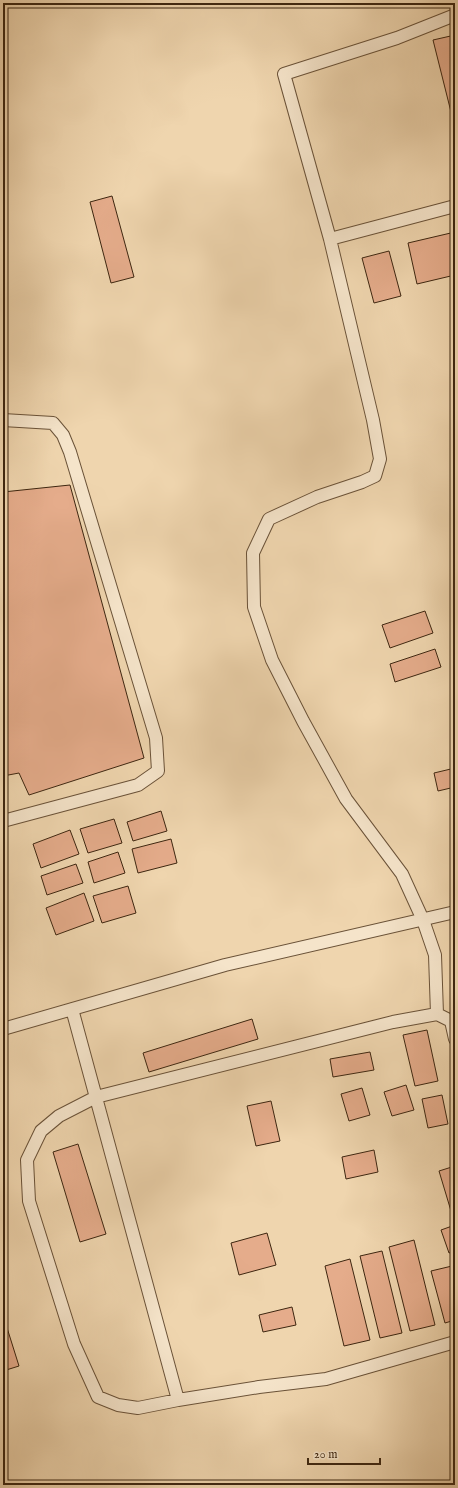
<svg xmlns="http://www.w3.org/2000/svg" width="458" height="1488" font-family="'IM FELL English',serif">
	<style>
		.building { fill: #e5ac8b; stroke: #3d2610 }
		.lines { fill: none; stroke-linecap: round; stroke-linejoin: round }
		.service-casing { stroke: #6a5238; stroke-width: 14 }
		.service { stroke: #f5e4ca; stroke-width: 12 }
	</style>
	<rect width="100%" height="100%" fill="#efd5ae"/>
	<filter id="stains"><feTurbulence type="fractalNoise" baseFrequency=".005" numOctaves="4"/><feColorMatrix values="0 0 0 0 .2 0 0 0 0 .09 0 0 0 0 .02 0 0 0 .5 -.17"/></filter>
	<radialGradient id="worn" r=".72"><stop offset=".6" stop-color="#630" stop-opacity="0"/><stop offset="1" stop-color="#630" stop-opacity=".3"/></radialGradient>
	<path class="building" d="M455,35v76l-4,1 -18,-72z
		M112,196l22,81 -23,6 -21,-81z
		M455,232v43l-38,9 -9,-41z
		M389,251l12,45 -27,7 -12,-45z
		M70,485l74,273 -115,37 -10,-22 -16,3v-284z
		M425,611l8,22 -43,15 -8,-23z
		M435,649l6,18 -46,15 -5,-18z
		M455,768v19l-17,4 -4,-18z
		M161,811l6,20 -34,10 -6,-19z
		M114,819l8,24 -34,10 -8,-24z
		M70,830l9,24 -38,14 -8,-24z
		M171,839l6,24 -39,10 -6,-24z
		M118,852l7,21 -31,10 -6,-21z
		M76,864l7,19 -36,12 -6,-19z
		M128,886l8,27 -34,10 -9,-27z
		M84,893l10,28 -38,14 -10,-27z
		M252,1019l6,20 -109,33 -6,-19z
		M427,1030l11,51 -23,5 -12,-51z
		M370,1052l4,18 -41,7 -3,-18z
		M406,1085l8,25 -22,6 -8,-24z
		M362,1088l8,27 -21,6 -8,-27z
		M442,1095l6,29 -20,4 -6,-29z
		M271,1101l9,40 -24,5 -9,-40z
		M78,1144l28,90 -26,8 -27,-90z
		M374,1150l4,22 -32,7 -4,-22z
		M455,1166v44l-4,1 -12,-40z
		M455,1225v26l-6,2 -8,-23z
		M267,1233l9,32 -37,10 -8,-32z
		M414,1240l21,85 -25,6 -21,-84z
		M382,1251l20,82 -22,5 -20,-82z
		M350,1259l20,81 -26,6 -19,-80z
		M452,1266l3,11v43l-10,3 -14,-52z
		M292,1307l4,18 -33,7 -4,-17z
		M3,1315l16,51 -16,5z"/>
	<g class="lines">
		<defs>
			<path id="service" d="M330,239l125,-33
				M3,420l50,3 10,12 7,17 86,286 2,33 -20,14 -135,36
				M72,1009l106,391
				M437,1014l-2,-59 -12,-35 -21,-46 -56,-75 -43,-78 -31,-61 -18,-53 -1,-54 16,-34 48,-22 45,-15 13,-6 5,-17 -7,-39 -43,-181 -46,-165 113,-36 58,-23
				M3,1029l222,-64 230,-53
				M455,1039l-4,-18 -14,-7 -44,8 -297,75 -37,19 -18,15 -14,29 2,41 45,143 24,53 20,8 20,3 40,-8 81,-13 67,-8 129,-37"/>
		</defs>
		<use href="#service" class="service-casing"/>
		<use href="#service" class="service"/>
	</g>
	<rect width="458" height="1488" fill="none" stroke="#efd5ae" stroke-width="16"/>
	<rect x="4" y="4" width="450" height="1480" fill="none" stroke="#3d2610" stroke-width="2"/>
	<rect x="8" y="8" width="442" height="1472" fill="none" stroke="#3d2610"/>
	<path d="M308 1458v6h72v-6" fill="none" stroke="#3d2610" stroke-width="2"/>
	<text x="314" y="1458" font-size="12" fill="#3d2610" stroke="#f5e4ca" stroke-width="3" paint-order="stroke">20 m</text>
	<rect width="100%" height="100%" filter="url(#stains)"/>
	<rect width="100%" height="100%" fill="url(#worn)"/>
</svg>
